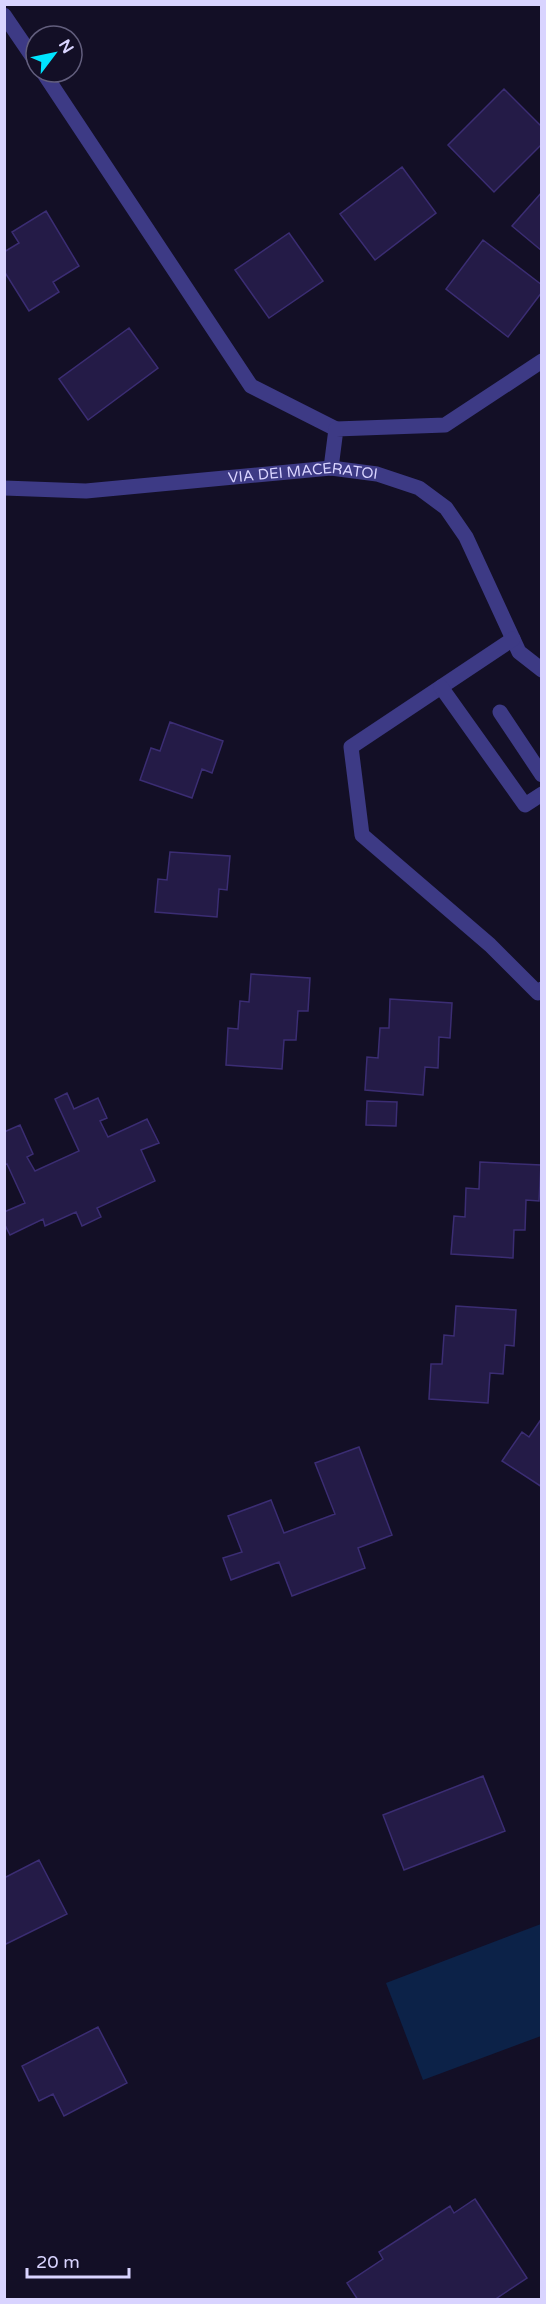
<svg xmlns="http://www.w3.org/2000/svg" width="546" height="2304" font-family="'Varela Round',sans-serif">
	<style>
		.water { fill: #0c2248 }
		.building { fill: #241b47; stroke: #3b2d73; stroke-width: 1.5 }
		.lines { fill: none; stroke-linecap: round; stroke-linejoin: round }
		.minor { stroke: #3d3a85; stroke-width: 15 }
		.labels { text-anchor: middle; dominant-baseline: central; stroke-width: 5; stroke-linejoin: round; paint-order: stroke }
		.street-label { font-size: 15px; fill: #d9d4ff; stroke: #130f26 }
	</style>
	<rect width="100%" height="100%" fill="#130f26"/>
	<path class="water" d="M541,1924v112l-118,44 -37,-97z"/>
	<path class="building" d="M504,89l38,38v17l-48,48 -46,-47z
		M402,167l34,46 -61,47 -35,-46z
		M542,192v59l-30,-25z
		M46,211l33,55 -26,16 6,10 -30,19 -25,-40v-19l15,-9 -7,-11z
		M289,233l34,48 -54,37 -34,-48z
		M483,240l59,45v7l-34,45 -62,-48z
		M129,328l29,40 -70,52 -29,-41z
		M170,722l53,19 -11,32 -10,-4 -10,29 -52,-18 11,-32 9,3z
		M170,852l60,4 -3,34 -8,-1 -2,28 -62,-5 3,-33 9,1z
		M251,974l59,4 -2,33h-10l-2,29h-12l-2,29 -56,-4 2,-37 10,1 2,-28 9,1z
		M390,999l62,4 -2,35 -11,-1 -1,31 -13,-1 -2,28 -58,-5 2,-33 11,1 2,-30h9z
		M67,1093l7,16 24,-11 9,20 -7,3 8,16 39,-18 12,24 -18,7 14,31 -58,27 4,9 -19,9 -6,-14 -31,14 -2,-7 -33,16 -6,-12v-11l21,-9 -18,-39 -3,1v-33l16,-7 13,29 -6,3 8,14 44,-20 -24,-52z
		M367,1101l30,1 -1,24 -30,-1z
		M480,1162l61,3 -2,36 -13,-1 -1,30h-11l-1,28 -62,-4 3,-38 11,1 1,-29 13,1z
		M456,1306l60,4 -2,36 -9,-1 -2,29 -13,-1 -2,30 -59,-4 2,-35h11l2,-29 10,1z
		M542,1418v69l-40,-26 20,-29 7,5z
		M359,1447l33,88 -34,13 7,20 -73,28 -13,-34 -48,18 -8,-22 19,-6 -14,-36 43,-16 13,33 51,-19 -20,-51z
		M483,1776l22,55 -101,39 -21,-55z
		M39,1860l28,54 -63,31v-67z
		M98,2027l29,56 -63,33 -11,-22 -14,7 -17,-35z
		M475,2199l52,79 -33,22h-136l-11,-17 36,-24 -4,-7 71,-46 4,7z"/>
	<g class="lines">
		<g class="minor">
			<path d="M4,15l32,47"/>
			<path d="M43,72l208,314 85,43"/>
			<path d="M331,468l5,-39 109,-4 97,-64"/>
			<path id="s1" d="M4,488l82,3 245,-23 46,6 42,14 27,20 20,29 53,115 23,18"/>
			<path d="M513,639l-162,108 11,88 128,110 48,48 4,-4"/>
			<path d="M441,687l84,118 17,-11"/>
			<path d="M500,712l42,63"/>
		</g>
	</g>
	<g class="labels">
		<g class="street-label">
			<text stroke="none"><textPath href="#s1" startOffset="300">VIA DEI MACERATOI</textPath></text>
		</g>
	</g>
	<rect width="546" height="2304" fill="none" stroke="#d9d4ff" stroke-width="12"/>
	<g transform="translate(54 54) rotate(58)"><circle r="28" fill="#130f26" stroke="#625e7d" stroke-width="1.5"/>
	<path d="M0-4.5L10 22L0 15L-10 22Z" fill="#00e5ff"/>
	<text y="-9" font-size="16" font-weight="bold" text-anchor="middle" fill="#d9d4ff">N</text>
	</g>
	<path d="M27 2268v9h102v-9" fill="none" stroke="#d9d4ff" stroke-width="3"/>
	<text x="36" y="2268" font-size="18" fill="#d9d4ff" stroke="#130f26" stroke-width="4.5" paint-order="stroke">20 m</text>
</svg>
